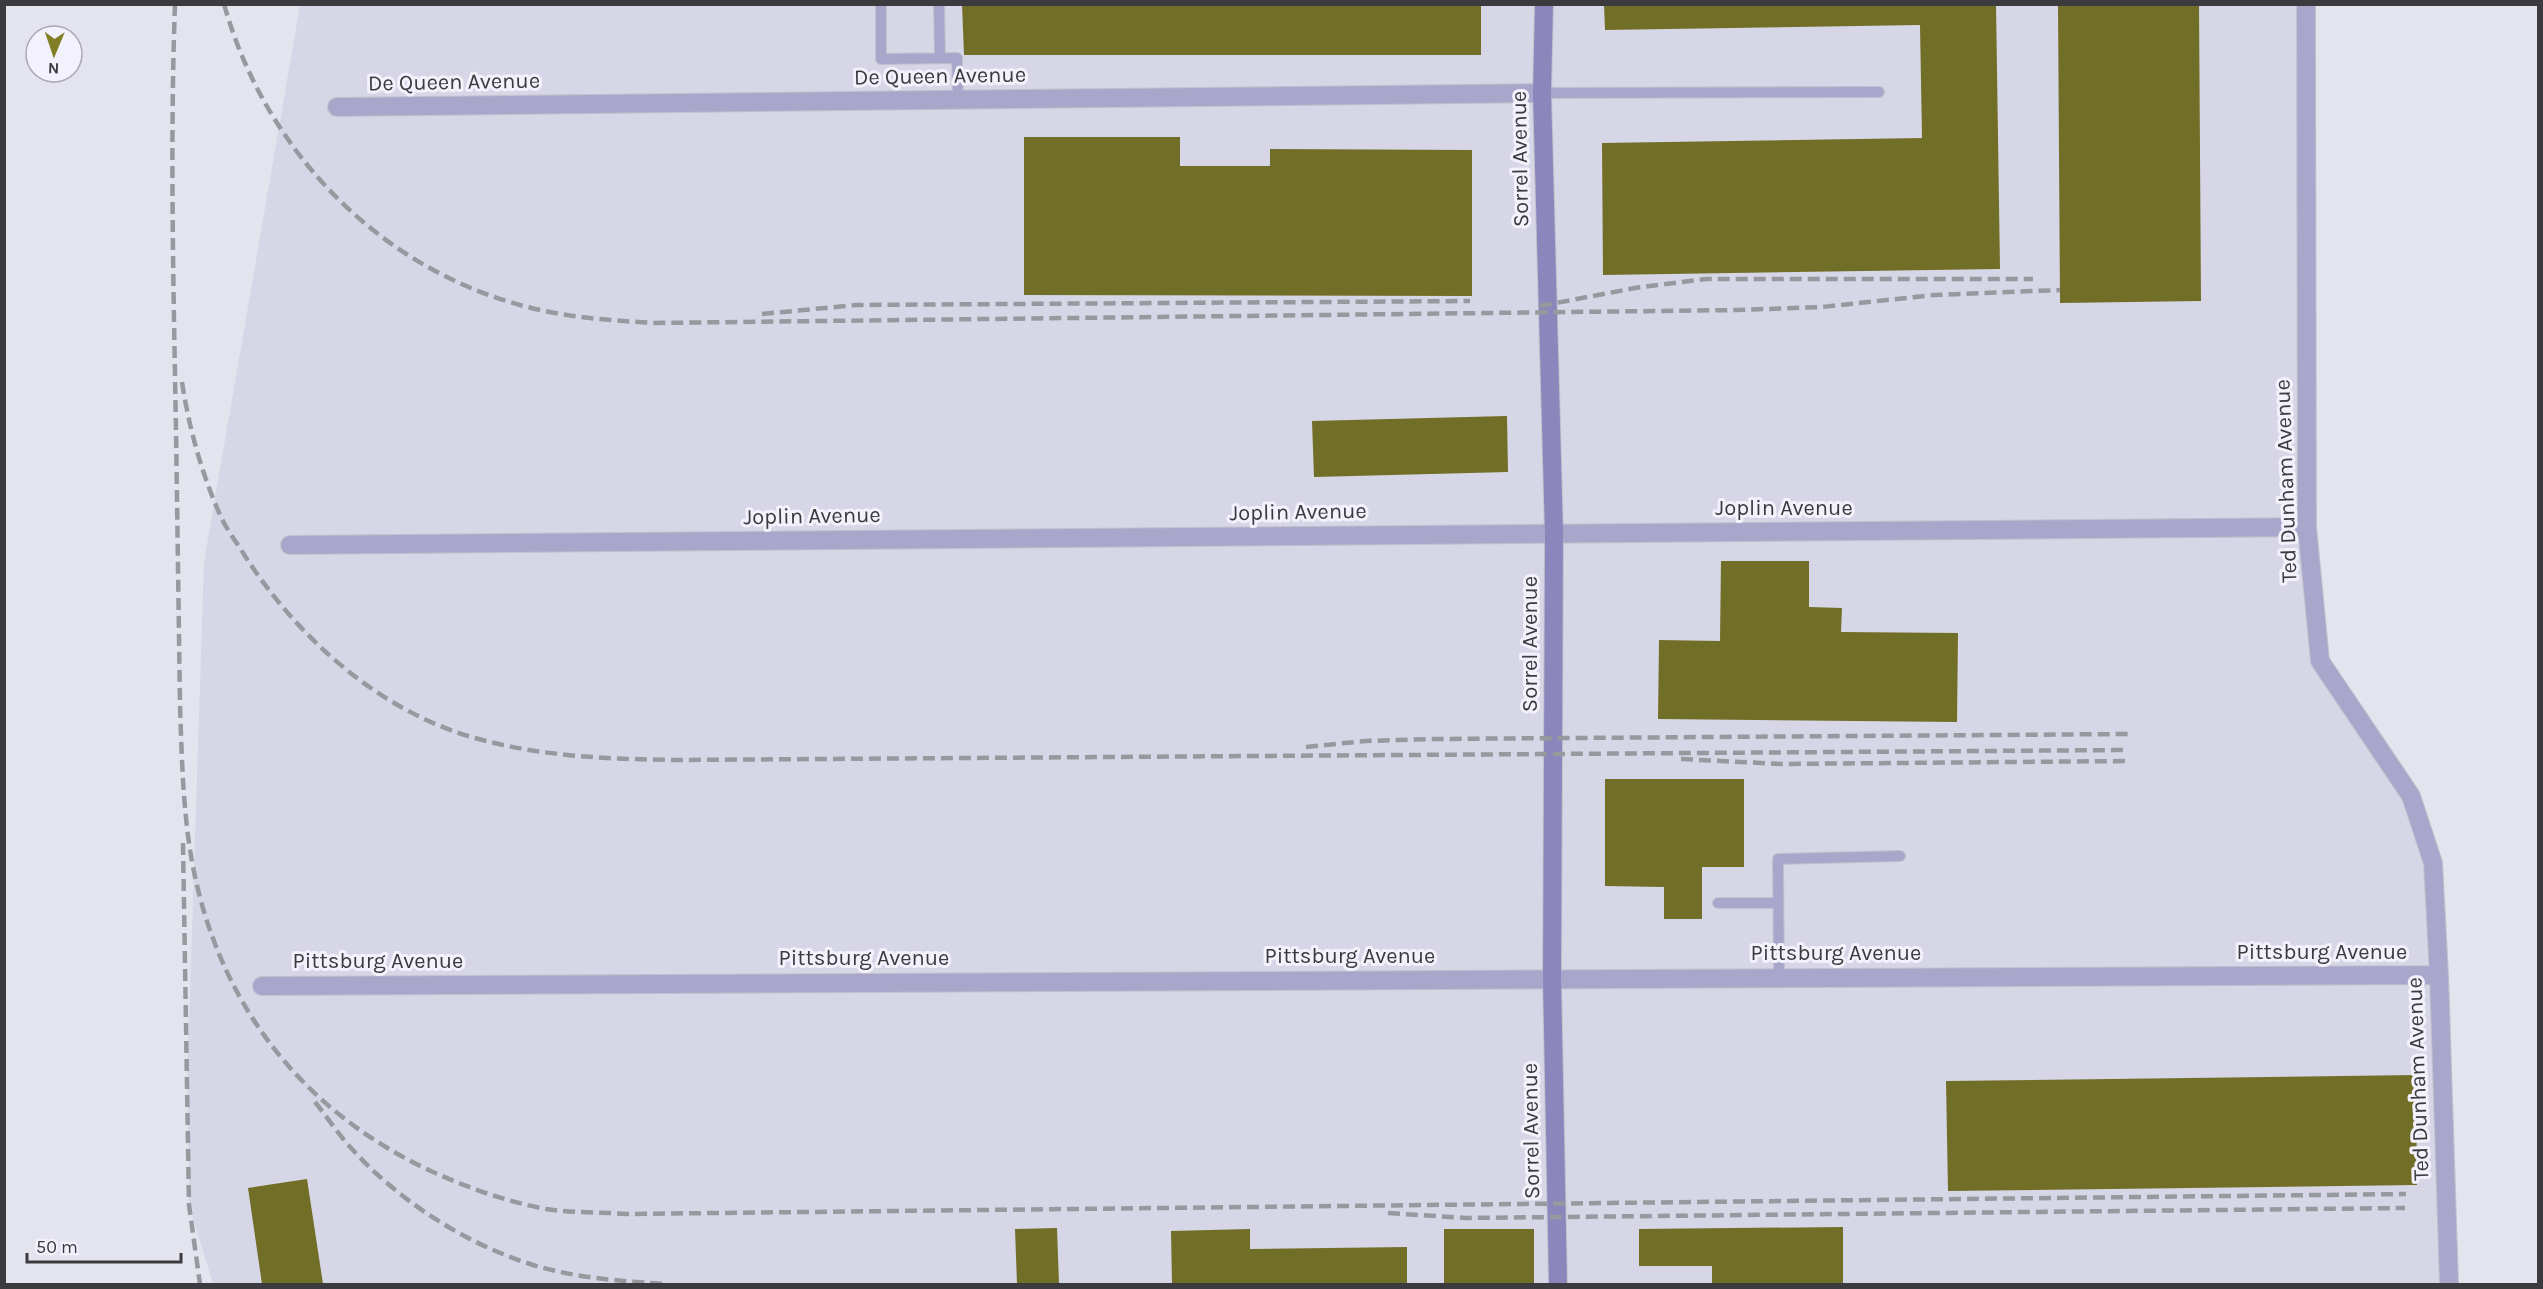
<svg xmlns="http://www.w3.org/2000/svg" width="2543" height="1289" font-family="Karla,sans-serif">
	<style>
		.built { fill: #d6d6e7 }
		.building { fill: #716e27 }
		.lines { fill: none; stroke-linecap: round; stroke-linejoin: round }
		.lane-casing { stroke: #c2c2cc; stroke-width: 12 }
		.street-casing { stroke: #c2c2cc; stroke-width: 20 }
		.secondary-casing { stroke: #c2c2cc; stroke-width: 20 }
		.lane { stroke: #a8a7cb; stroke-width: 10 }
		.street { stroke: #a8a7cb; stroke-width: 18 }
		.secondary { stroke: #8b87bc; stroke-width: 18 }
		.rail { stroke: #98989f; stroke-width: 4.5; stroke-dasharray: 12 6; stroke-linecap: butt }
		.labels { text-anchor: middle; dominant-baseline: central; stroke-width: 6; stroke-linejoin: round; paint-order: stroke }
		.street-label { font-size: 22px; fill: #3b3b3f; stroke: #f2f1fc }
	</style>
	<rect width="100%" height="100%" fill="#e4e4ef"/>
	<path class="built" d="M300,5h2006l1,522 13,134 91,135 22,67 16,421h-2236l-24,-79 -2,-122 17,-521z"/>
	<path class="building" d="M962,4h519v51h-517z
		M1604,4h392l4,265 -397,6 -1,-132 320,-5 -2,-113 -315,5z
		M2058,4h141l2,297 -141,2z
		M1024,137h156v29h90v-17l202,1v146l-448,-1z
		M1507,416l1,56 -194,5 -2,-56z
		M1721,561h88v46l33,1 -1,24 117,1 -1,89 -299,-3 1,-79 61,1z
		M1605,779h139v88h-42v52h-38v-32l-59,-1z
		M2416,1075l1,110 -469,6 -2,-110z
		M307,1179l16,105h-61l-14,-96z
		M1843,1227v57h-131v-18h-73v-37z
		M1057,1228l2,56h-42l-2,-55z
		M1250,1229v20l157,-2v37h-235l-1,-53z
		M1444,1229h90v55h-90z"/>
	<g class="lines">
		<defs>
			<path id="lane" d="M881,4v55l76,-1 1,42
				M939,4l1,54
				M1542,93l337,-1
				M1718,903h60
				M1779,978l-1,-119 122,-3"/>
			<path id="street" d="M2306,4l1,523 13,134 91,135 22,67 6,112 10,309
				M337,107l1205,-14
				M290,545l2017,-18
				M262,986l2177,-11"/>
			<path id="secondary" d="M1544,4l-2,89 12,441 -2,445 6,305"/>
		</defs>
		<use href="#lane" class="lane-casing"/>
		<use href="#street" class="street-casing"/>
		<use href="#secondary" class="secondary-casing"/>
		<use href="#lane" class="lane"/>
		<use href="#street" class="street"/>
		<use href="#secondary" class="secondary"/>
		<path class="rail" d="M175,4c-6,165 0,330 2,495 1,68 2,137 3,206 2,58 3,119 16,176 32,142 124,246 258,300 29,12 60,22 92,28 26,4 54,3 81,5l1779,-20
			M224,4c39,140 146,256 286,298 47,15 95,18 144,21l1084,-13 84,-3 112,-12 126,-5
			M1540,306l95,-18 71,-9h327
			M762,314l94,-9 614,-4
			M182,382c7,46 20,93 39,135 6,13 16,26 24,39 53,82 134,155 230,182 67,19 134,21 203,22l1450,-10
			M1306,747l59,-6 68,-2 698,-5
			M1681,759l100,5 347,-3
			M183,843l6,362 11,79
			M315,1102c12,15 23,32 37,47 46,51 112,94 178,115 44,14 90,17 135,20
			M1388,1213l78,5 939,-10"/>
	</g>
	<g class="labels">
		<g class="street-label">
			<text transform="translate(940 76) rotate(-1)">De Queen Avenue</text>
			<text transform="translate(454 82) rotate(-1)">De Queen Avenue</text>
			<text transform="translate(1520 159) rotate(-91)">Sorrel Avenue</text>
			<text transform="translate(2286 481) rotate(-92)">Ted Dunham Avenue</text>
			<text x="1784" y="508">Joplin Avenue</text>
			<text transform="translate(1298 512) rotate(-1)">Joplin Avenue</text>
			<text transform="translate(812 516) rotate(-1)">Joplin Avenue</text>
			<text transform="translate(1530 644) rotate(-90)">Sorrel Avenue</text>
			<text x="2322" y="952">Pittsburg Avenue</text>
			<text x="1836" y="953">Pittsburg Avenue</text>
			<text x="1350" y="956">Pittsburg Avenue</text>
			<text x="864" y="958">Pittsburg Avenue</text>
			<text x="378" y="961">Pittsburg Avenue</text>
			<text transform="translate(2418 1079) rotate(-92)">Ted Dunham Avenue</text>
			<text transform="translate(1531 1131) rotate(-91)">Sorrel Avenue</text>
		</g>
	</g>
	<rect width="2543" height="1289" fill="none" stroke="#3b3b3f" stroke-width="12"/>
	<g transform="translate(54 54) rotate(182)"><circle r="28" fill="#f2f1fc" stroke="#a9a8b0" stroke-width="1.5"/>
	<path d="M0-4.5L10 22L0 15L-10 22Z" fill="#827e26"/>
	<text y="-9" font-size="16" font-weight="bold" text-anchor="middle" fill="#3b3b3f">N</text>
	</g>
	<path d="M27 1253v9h154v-9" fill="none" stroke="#3b3b3f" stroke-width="3"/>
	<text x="36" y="1253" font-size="18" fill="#3b3b3f" stroke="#f2f1fc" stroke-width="4.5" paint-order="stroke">50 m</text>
</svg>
